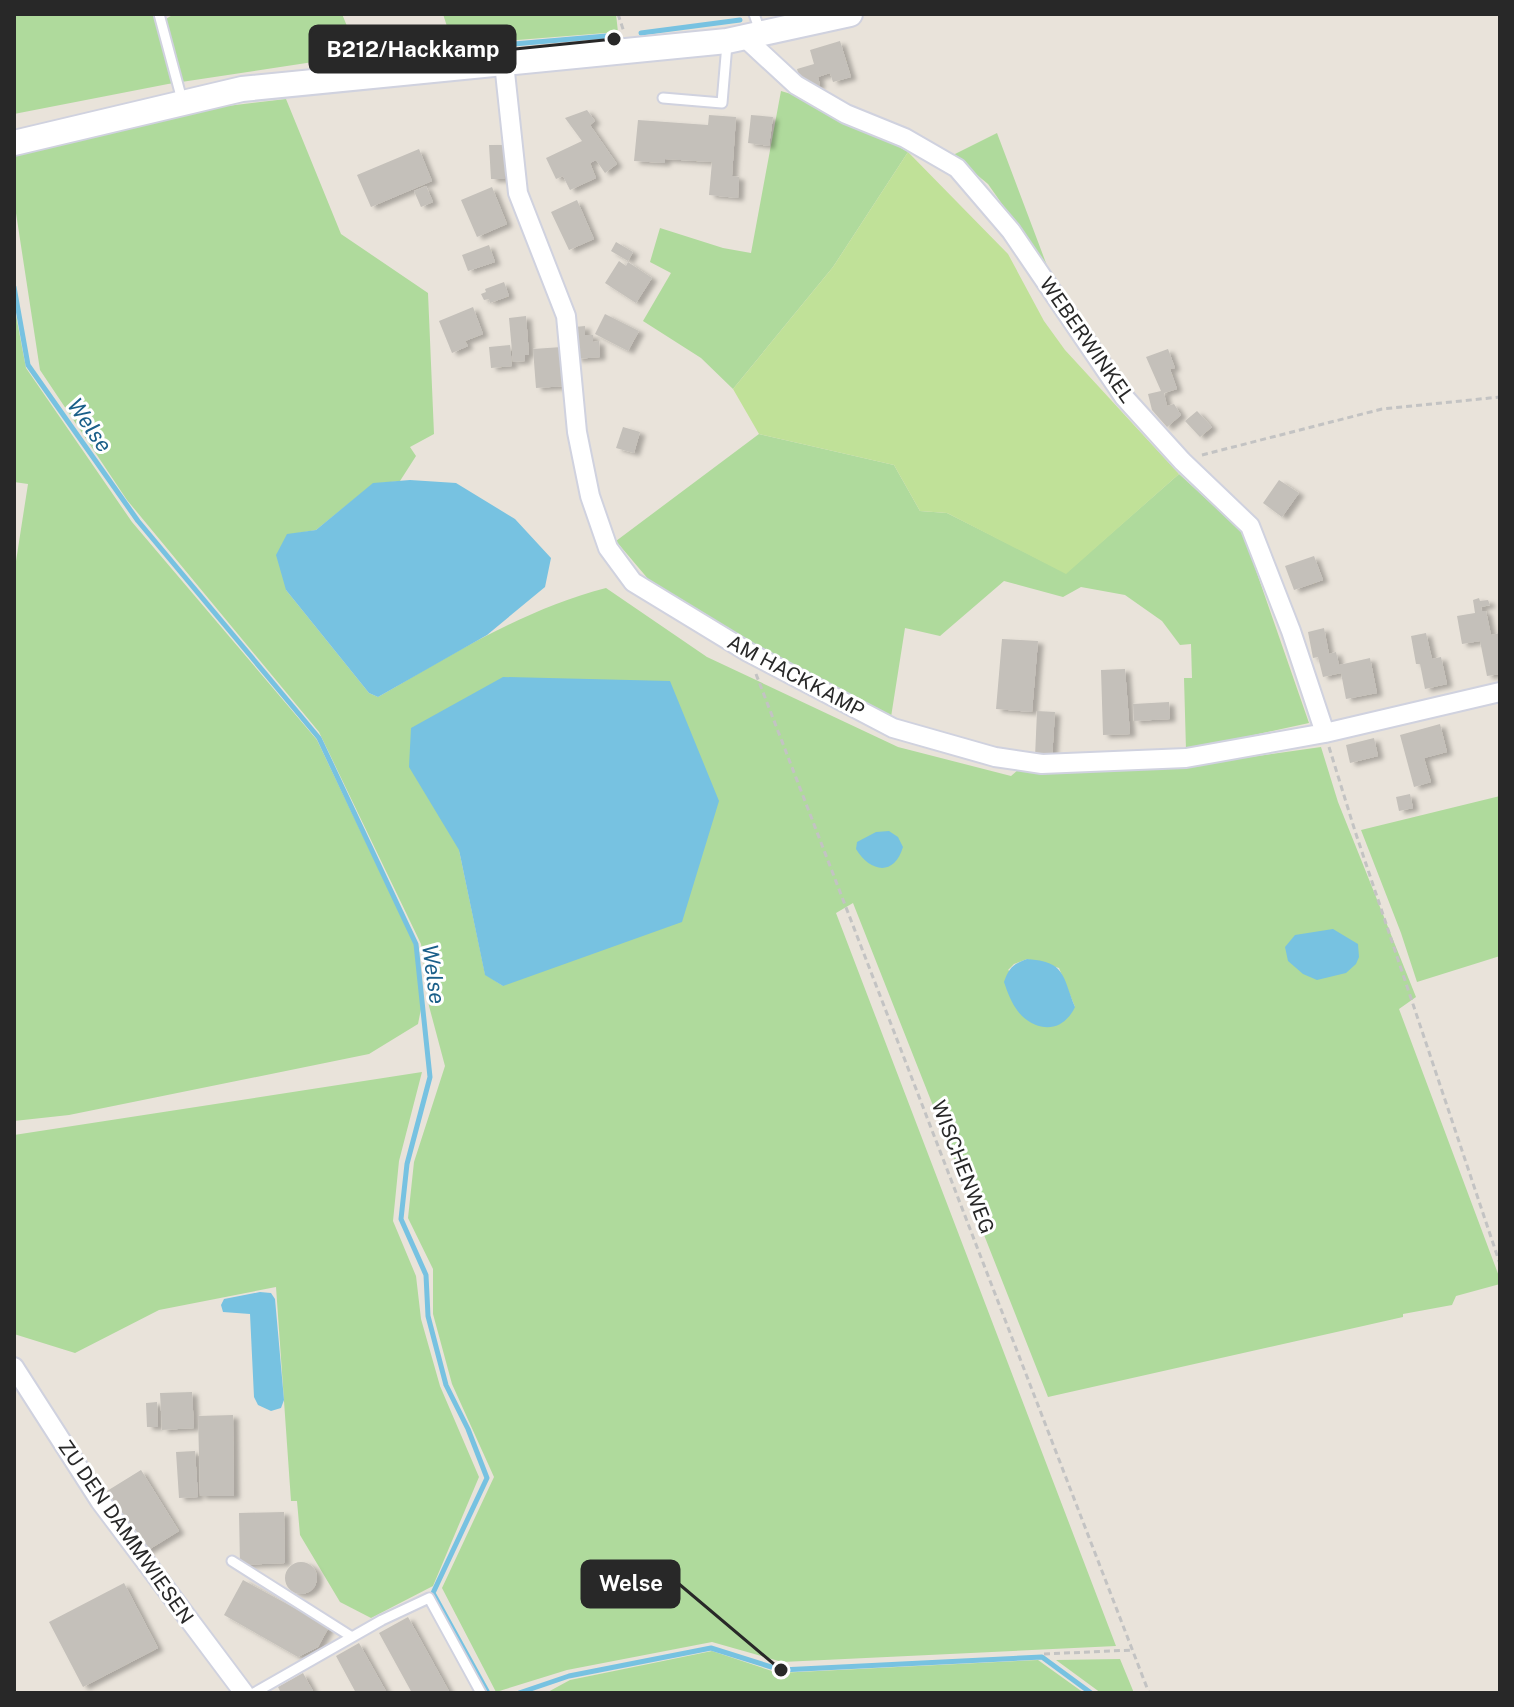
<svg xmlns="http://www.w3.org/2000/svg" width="1514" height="1707" font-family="'Public Sans',sans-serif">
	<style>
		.green { fill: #afda9c; fill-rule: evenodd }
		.pitch { fill: #c0e198 }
		.water { fill: #77c2e1 }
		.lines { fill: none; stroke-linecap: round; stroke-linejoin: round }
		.stream { stroke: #77c2e1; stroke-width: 5 }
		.building { fill: #c4c0ba; filter: url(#shadow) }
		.lane-casing { stroke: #d0d2df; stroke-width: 13 }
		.street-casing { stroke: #d0d2df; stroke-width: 22 }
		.secondary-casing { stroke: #d0d2df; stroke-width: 28 }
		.path { stroke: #c3c3c3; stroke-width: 3; stroke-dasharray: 6 4; stroke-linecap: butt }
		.lane { stroke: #fff; stroke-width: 9 }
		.street { stroke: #fff; stroke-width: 18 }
		.secondary { stroke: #fff; stroke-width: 24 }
		.labels { text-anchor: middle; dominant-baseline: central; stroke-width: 6; stroke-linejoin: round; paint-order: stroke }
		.street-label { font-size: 20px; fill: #282828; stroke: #fff }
		.water-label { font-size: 22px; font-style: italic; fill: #1a5f89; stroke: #fff }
		.leader { fill: none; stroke: #282828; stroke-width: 3 }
		.callout-dot { fill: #282828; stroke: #fff; stroke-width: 3 }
		.callout { fill: #282828; stroke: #282828; stroke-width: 3 }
		.callout-label { font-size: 22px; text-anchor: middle; font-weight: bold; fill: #fff }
	</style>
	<defs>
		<filter id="shadow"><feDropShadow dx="5.5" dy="3" stdDeviation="2" flood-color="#0004"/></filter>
	</defs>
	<rect width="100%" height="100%" fill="#e9e3da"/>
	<path class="green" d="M14,14h139l3,11 18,-11h168l17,41 -191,29 -154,30z
		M443,14h173l2,18 -165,13z
		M781,91l43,13 84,48 -75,115 -100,122 -32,-31 -58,-37 28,-48 -21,-11 10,-34 63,20 28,5z
		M286,99l55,135 87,59 6,141 -24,13 6,9 -16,25 -27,3 -57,46 -29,5 -1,55 83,103 9,4c75,-43 144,-87 228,-109l101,69 191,90 113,29 7,-6 168,-4 135,-19 17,55 78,195 -17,12 101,270v5l-44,12 -4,9 -49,9v3l-355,80 -195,-494 -17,10 280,733 -334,16 -70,-20 -145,28 -71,22 -54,-104 52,-111 -42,-93 -19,-70v-45l-25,-51 6,-56 31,-96 -16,-60 -8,-62 -102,-212 -192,-232 -87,-130 -26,-170v-45l164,-43zM459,850l44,136 -18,-12zM1027,959l32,9 16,39 -67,-37 6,-6z
		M997,133l52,138 -61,-87 -35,-29z
		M14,305l12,63 106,154 185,218 98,205 6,64 -3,15 -49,30 -300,61 -55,6v-547l14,-90 -14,-2z
		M759,434l135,31 26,46 27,2 119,60 113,-99 64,59 66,190 -123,27 -2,-72h8l-1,-34 -11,1 -18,-24 -37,-26 -44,-8 -18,10 -59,-16 -64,55 -35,-8 -14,89 -171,-88 -71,-49 -33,-39z
		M1500,796v160l-83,26 -16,-49 -40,-103z
		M422,1072l-23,89 -6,60 23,55 5,43 19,67 39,91 -46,109 -62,32 -31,-16 -40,-67 -3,-34h-6l-15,-214 -117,23 -84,43 -61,-19v-199z
		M712,1651l66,22 260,-13 46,33h-538l24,-13z
		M1120,1659l14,34h-33l-45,-33z"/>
	<path class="pitch" d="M908,152l100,102 36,67 21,29 114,124 -113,100 -119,-61 -27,-2 -26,-46 -135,-31 -26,-45 100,-122z"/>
	<path class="water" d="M410,480l46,3 59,36 36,39 -6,29 -58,48 -109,62 -9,-4 -83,-103 -10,-35 11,-21 29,-4 57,-47z
		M503,677l167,4 49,120 -37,121 -179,64 -18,-11 -26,-125 -50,-83 2,-39z
		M889,831l9,6 5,10c-9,30 -33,25 -47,2l1,-7 19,-10z
		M1333,929l25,15 1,13 -3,7 -10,9 -29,7 -14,-6 -15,-13 -3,-14 10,-12z
		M1027,959c39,3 35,16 48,48 -11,23 -33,27 -53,9 -9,-9 -14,-22 -18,-34 5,-14 9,-18 23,-23z
		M260,1292l11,1 4,6 9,101 -3,8 -10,3 -13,-6 -4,-8 -4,-83 -27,-2 -2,-7 3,-6z"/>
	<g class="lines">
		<path class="stream" d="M641,33l99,-13
			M457,49l161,-14
			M14,287l14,78 110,156 181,217 97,206 14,133 -23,87 -6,55 25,56 2,41 18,69 22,44 19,49 -54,115 55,100
			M519,1693l50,-17 142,-28 70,22 261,-13 49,36"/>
	</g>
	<path class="building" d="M840,41l11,36 -18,5 -3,-9 -12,4 2,8 -9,3 -11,-9 -3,-10 17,-5 -4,-14z
		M587,110l8,11 -5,4 27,39 -12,9 -9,-13 -6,3 6,15 -26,12 -7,-14 -7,3 -10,-21 36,-17 -17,-23z
		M709,115l27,2 -4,59 7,1 -1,21 -29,-3 3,-33 -47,-3v4l-31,-2 4,-41 70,5z
		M751,115l22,2 -4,29 -21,-3z
		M489,145h15l1,34h-14z
		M419,149l13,32 -61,26 -14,-32z
		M426,186l7,16 -12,5 -7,-16z
		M492,187l15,37 -30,13 -16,-37z
		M577,200l17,39 -25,11 -18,-38z
		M616,242l17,10 -5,9 -17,-10z
		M489,245l6,17 -27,9 -6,-16z
		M619,261l7,5 2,-4 24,16 -16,25 -31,-20z
		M504,282l5,14 -19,7 -1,-4 -5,1 -3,-6 5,-2 -1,-3z
		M473,307l10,27 -18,7 3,5 -16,7 -13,-32z
		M605,314l34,17 -11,20 -33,-17z
		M526,316l3,39h-4v6l-12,1 -4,-44z
		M585,326v9h8v7l6,-1 1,16 -24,2 -1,-32z
		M510,345l2,21 -21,2 -2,-21z
		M562,347l3,39 -29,2 -3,-39z
		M1168,349l7,19 -5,1 7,20 -13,4 3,13 7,-2 7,11 -14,12 -15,-17 -4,-16 13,-3 -15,-34z
		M1197,411l15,16 -12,10 -15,-16z
		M623,427l17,5 -6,21 -18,-5z
		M1279,480l20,13 -17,24 -19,-14z
		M1314,556l9,24 -29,10 -9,-24z
		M1479,598l1,3 8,-1 2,5 -9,2 1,4h4l5,24 9,-2v41l-13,2 -7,-35 -18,3 -5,-28 18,-3 -2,-13z
		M1324,628l5,26 7,-2 3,13 31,-7 7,35 -31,6 -5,-26 -18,4 -5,-20 -5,1 -5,-26z
		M1426,633l6,26 9,-2 6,27 -22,5 -5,-25h-4l-5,-28z
		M1002,639l36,2 -6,71 -36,-3z
		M1125,669l5,65 -27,1 -2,-65z
		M1169,702l1,17 -36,2 -1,-17z
		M1037,711l18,1 -3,47 -17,-2z
		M1440,724l7,28 -23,6 7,24 -17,5 -14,-52z
		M1374,738l4,18 -28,7 -4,-18z
		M1410,794l3,14 -14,3 -3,-14z
		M192,1392l2,36 -32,2 -2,-37z
		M157,1402l1,25h-11l-1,-24z
		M233,1415l1,81h-34l-2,-80z
		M195,1451l3,46 -19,1 -3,-46z
		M141,1470l38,61 -34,21 -38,-61z
		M284,1512l1,51 -45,2 -1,-52z
		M285 1578a16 16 0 1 1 32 0a16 16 0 1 1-32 0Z
		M243,1580l86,47 -11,20 -20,10 -74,-42z
		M124,1583l34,65 -75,39 -34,-65z
		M408,1617l42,76h-38l-33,-60z
		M359,1643l28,50h-31l-20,-37z
		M303,1673l11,20h-33l-3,-6z"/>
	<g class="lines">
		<defs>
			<path id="lane" d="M159,14l23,86
				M754,14l6,17
				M663,98l59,5 5,-59
				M232,1561l120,76
				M254,1693l128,-73 47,-22 52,95"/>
			<path id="street" d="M744,37l52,48 50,29 59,24 52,30 54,63 113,166 58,64 68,65 41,105 34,102
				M504,63l14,130 48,123 11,116 13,64 18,52 25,34 115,70 145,76 102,29 47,7 144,-6 139,-25 175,-41
				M14,1367l86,134 144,192"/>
			<path id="secondary" d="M14,143l228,-54 485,-48 123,-27"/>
		</defs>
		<use href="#lane" class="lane-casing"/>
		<use href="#street" class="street-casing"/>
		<use href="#secondary" class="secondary-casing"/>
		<path class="path" d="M618,14l6,18
			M1202,455l180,-46 118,-12
			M756,674l393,1019
			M1329,747l26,84 145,433
			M1044,1654l89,-4"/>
		<use href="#lane" class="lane"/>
		<use href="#street" class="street"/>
		<use href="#secondary" class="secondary"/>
	</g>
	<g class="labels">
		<g class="street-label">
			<text transform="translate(1087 340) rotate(55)">WEBERWINKEL</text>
			<text transform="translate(796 676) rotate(28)">AM HACKKAMP</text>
			<text transform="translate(963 1167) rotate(69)">WISCHENWEG</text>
			<text transform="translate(126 1532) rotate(55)">ZU DEN DAMMWIESEN</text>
		</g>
		<g class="water-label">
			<text transform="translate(90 425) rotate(55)">Welse</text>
			<text transform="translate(434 974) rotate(82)">Welse</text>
		</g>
	</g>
	<path class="leader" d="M614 39L515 49M781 1670L679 1584"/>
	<g class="callout-dot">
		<circle cx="614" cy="39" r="8"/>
		<circle cx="781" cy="1670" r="8"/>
	</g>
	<g class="callout">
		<rect x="310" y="26" width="205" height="46" rx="8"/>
		<rect x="582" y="1561" width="97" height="46" rx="8"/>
	</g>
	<g class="callout-label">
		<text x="413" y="57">B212/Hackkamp</text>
		<text x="631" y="1591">Welse</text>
	</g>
	<rect width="1514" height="1707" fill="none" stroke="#282828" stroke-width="32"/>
</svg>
